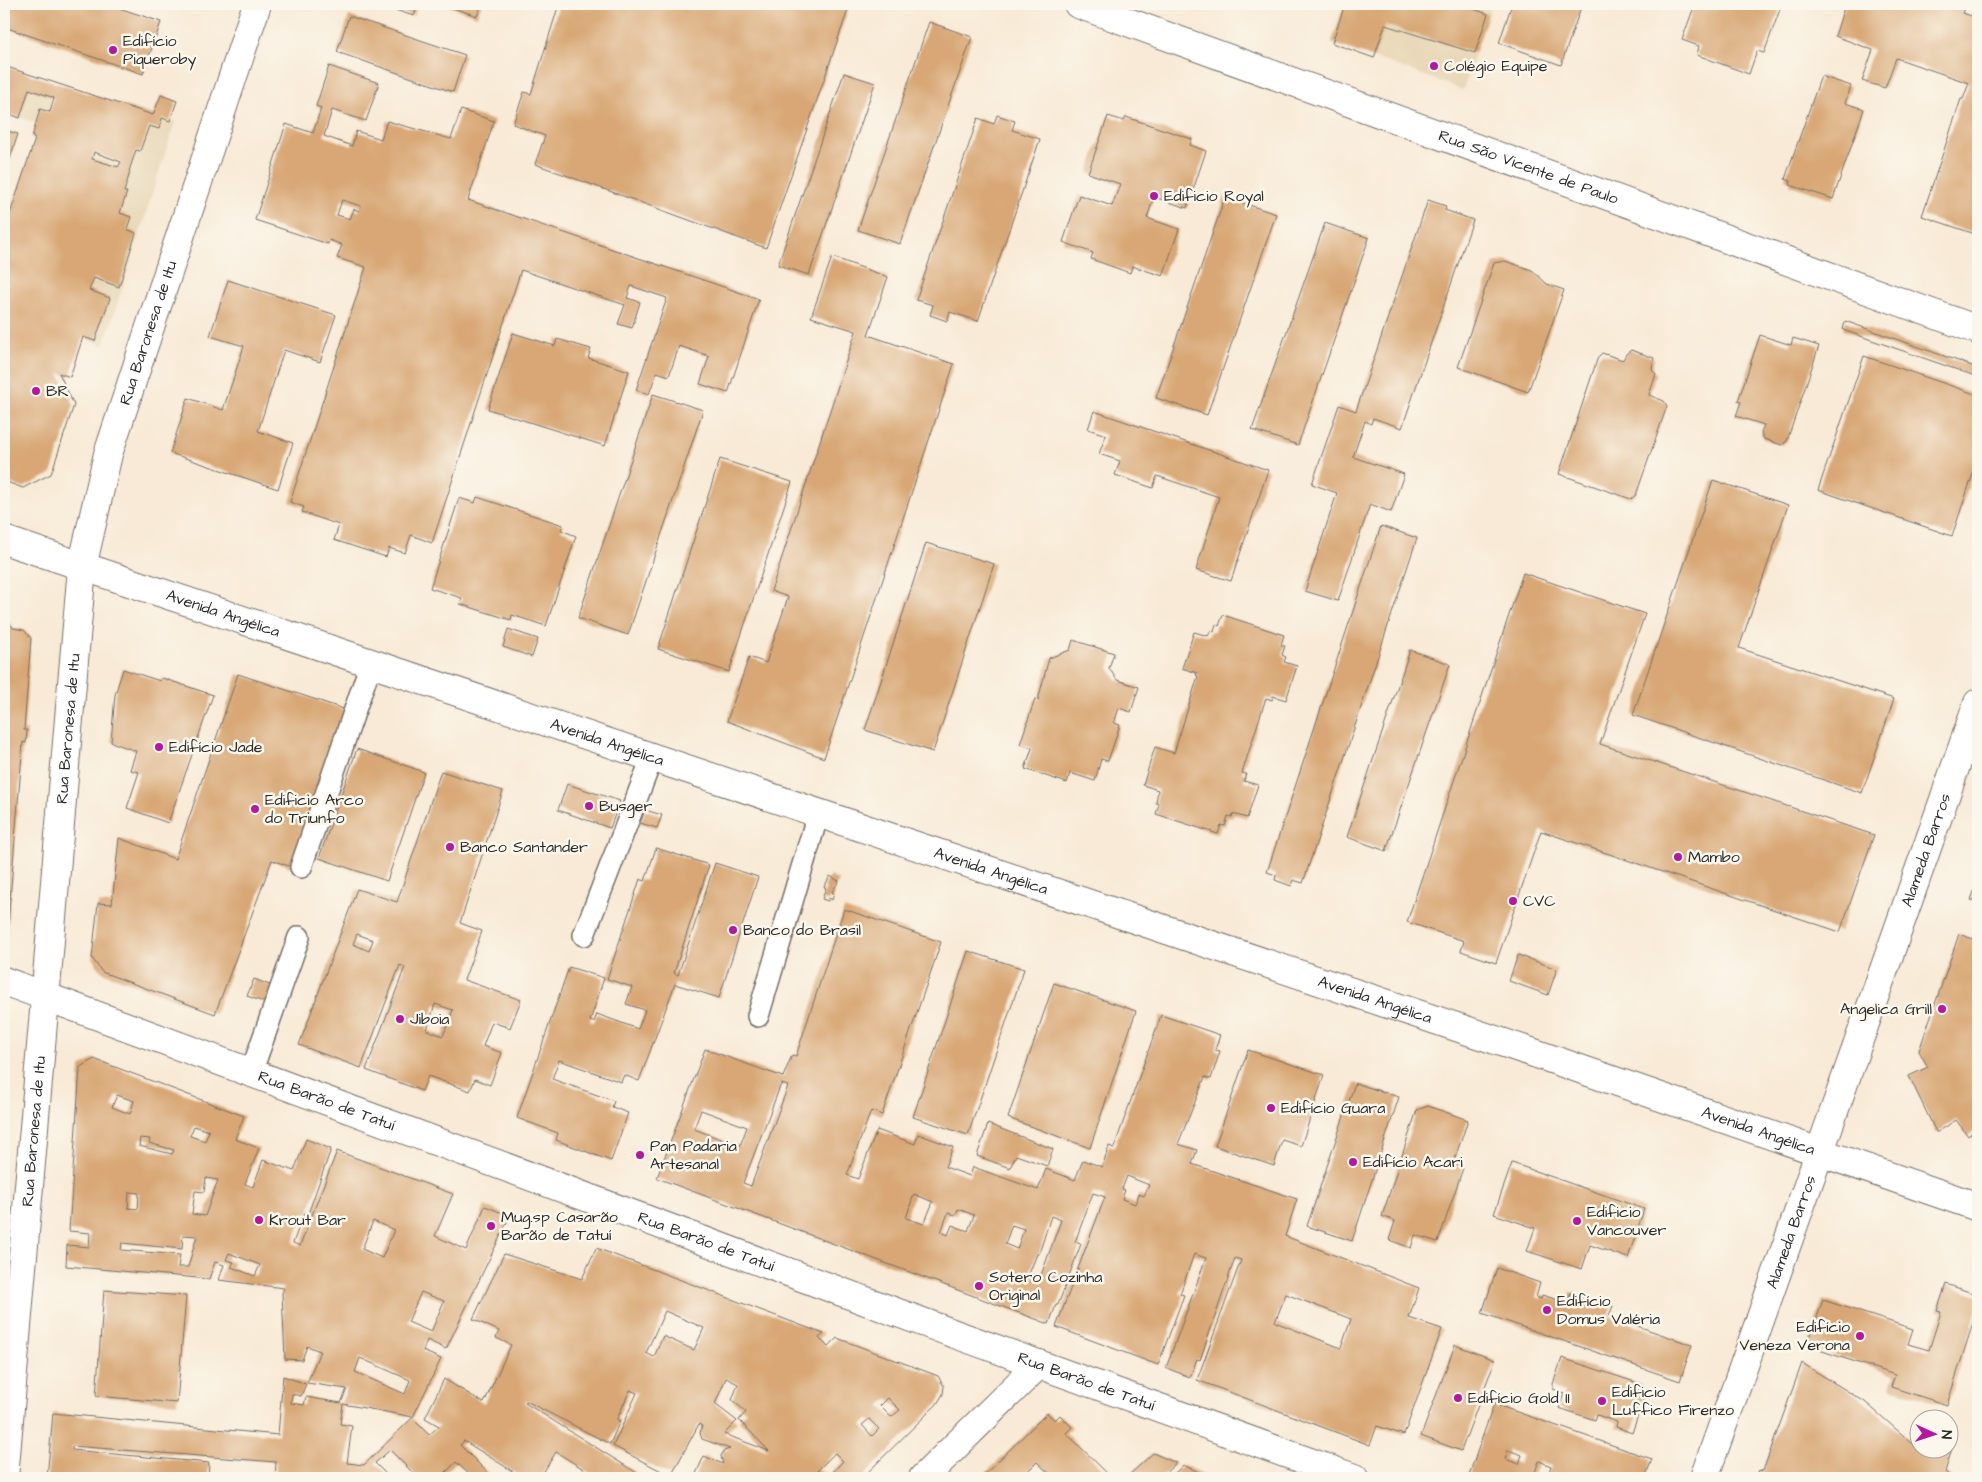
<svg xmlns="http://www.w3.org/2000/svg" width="1982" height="1482" font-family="'Architects Daughter',sans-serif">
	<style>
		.built { fill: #e9d9ba }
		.building { fill: #d8a774; fill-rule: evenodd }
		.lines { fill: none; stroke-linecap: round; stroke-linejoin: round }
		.lane-casing { stroke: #736e67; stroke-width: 24 }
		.street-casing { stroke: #736e67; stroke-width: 30 }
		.secondary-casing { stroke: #736e67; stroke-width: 30 }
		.lane { stroke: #fff; stroke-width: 21 }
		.street { stroke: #fff; stroke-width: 28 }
		.secondary { stroke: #fff; stroke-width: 28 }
		.poi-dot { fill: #b5179e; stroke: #fbf7ec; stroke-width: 2 }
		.labels { text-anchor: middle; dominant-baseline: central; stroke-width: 5; stroke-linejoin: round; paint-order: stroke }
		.poi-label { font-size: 16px; fill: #2b2b2b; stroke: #fbf7ec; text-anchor: start }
		.street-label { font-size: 16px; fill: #2b2b2b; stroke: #fbf7ec }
	</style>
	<rect width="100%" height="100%" fill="#fbf7ec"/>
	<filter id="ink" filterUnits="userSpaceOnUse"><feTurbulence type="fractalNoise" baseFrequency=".02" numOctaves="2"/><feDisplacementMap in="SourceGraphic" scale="10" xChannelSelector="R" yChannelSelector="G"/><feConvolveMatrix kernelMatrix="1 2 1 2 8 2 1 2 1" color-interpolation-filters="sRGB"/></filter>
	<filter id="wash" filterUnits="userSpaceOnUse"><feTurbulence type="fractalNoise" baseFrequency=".0096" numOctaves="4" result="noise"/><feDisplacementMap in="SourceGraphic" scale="20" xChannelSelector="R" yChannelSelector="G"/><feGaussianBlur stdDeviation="1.12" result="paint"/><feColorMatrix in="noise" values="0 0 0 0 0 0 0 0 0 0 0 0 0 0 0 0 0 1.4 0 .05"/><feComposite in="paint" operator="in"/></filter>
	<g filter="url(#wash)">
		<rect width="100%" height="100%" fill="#f8ead6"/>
		<path class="built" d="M1344,4h148l-29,86 -132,-48z
			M4,66l171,56 -71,223 -100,-34v-79l31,-93 -3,-2 4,-14 -32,-11z"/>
		<g id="blocks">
			<path class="building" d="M4,4h103l54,18 -18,52 -139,-47z
				M376,4h42l-4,12z
				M441,4h41l-5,12z
				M559,4h291l-84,244 -231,-84 10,-28 -32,-12 11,-32 7,2z
				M1345,4h124l-1,3 20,7 -13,39 -90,-28 -11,33 -42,-15z
				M1512,4h70l-21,61 -62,-22z
				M1695,4h87l-18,49 -7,-2 -8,23 -52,-19 2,-9 -17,-6z
				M1845,4h121l-4,9 16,5v217l-56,-19 39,-117h2l6,-16 -73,-25 -11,30 -23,-7 11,-31 -38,-14z
				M349,16l116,39 -12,37 -116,-40z
				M929,22l43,15 -72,207 -42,-14z
				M4,66l149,49 8,-20 16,6 -7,20 -8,-3 -3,11 -10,-3 -9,25 -4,-1 -7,21 1,1 -6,20h3l-7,21 11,4 -4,12 9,4 -17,54 -25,-9 -5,12 21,8 -15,43 -12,-4 -13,40 -11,-4 15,32 -23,69 -28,14 -19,-7v-249l31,-93 -3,-2 8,-28 10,3 4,-14 -25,-9 -9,29 -16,-6zM94,152l27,10 -3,5 -26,-8z
				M329,66l50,17 -13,38 -34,-11 -8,26 28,10 4,-15 25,8 6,-18 64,18 10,-29 33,11 -26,79 291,99 -31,94 -28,-9 9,-28 -30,-10 -10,30 -12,-4 -8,22 -13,-4 31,-92 -36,-12 -4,12 13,4 -8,26 -14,-4 7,-19 -104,-35 -89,273 -21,-8 -6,18 -16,-5 -3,9 -52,-17 5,-15 -37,-13 2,-5 -14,-5 76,-235 -29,-9 5,-13 -13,-5 -1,4 -73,-24 31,-96 27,9 8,-25 -5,-2zM342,200l19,6 -2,5 -5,-2 -4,10 -13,-4z
				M844,73l31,10 -66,192 -31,-10z
				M1821,76l30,10 -6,17 19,6 -31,90 -43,-14 1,-4 -6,-2z
				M997,115l18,6 -3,9 28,9 -62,182 -28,-9 -3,9 -17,-6 3,-10 -17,-5 62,-182 16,6z
				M1108,116l16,5 2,-4 66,22 -2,6 16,6 -19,57 -33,-11 -7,21 32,11 -16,47 -31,-10 -2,7 -39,-14 2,-6 -30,-11 16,-47 33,11 8,-22 -32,-11z
				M4,130l14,4 -14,43z
				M1225,197l51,17 -69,201 -51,-17z
				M1428,200l18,6 -1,4 28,10 -71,208 -29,-10 -2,6 -6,-3 -12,36 51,17 -13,38 -21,-8 -32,97 -33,-10 32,-98 -25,-9 27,-79 17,6z
				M1325,223l44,15 -71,207 -46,-15z
				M832,257l56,20 -20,58 86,29 -130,394 -97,-37 22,-64 17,6 22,-66 -17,-6 85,-260 -45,-14z
				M1505,261l27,9 15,14 17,6 -36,102 -70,-25 36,-104z
				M228,280l108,35 -16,47 -36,-12 -26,81 35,12 -15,46 -108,-36 18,-55 35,12 21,-64 -34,-10z
				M1845,321l133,47v9l-135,-47z
				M513,333l42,13 2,-7 34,10 -3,9 41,13 -24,75 -117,-37z
				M1760,335l31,10 2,-7 26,8 -32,95 -5,4 -18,-6 -3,-6 3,-8 -28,-9 5,-14 -3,-1z
				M1631,350l23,8 -2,12 4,4 -7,21 15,6 3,5 -31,89 -5,4 -72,-25 39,-117 4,-4 21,7 3,-6z
				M1864,356l114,39v64l-26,77 -134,-46z
				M653,394l50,16 -75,225 -50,-17z
				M1094,411l174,59 -37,111 -35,-11 23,-73 -62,-21 -4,12 -38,-13 5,-14 -21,-7 7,-19 -18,-6z
				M720,459l72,23 -63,190 -71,-23z
				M1713,480l75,25 -49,143 155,51 -32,94 -229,-78z
				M477,497l86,28 -2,5 15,6 -30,90 -34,-11 -1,5 -51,-16 2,-6 -32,-10 29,-90 16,5z
				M1381,526l36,12 -114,345 -10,-3 -2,6 -16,-6 1,-5 -9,-3z
				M926,543l68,21 -61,188 -68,-22z
				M1523,573l122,41 -45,130 274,91 -34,97 -299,-101 -45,132 -35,-12 3,-10 -57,-19z
				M1223,615l61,20 -3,10 4,1 -3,9 4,2 -2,5 13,4 -11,34 -13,-4 -1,4 -6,-2 -24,75 4,1 -2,7 14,4 -11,33 -14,-4 -1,3 -4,-1 -3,10 -4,-1 -3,9 -62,-20 3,-10 -3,-1 2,-13 -15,-5 12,-38 19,6 24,-77 -2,-1 1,-2 -15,-5 12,-36 14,4 3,-5 3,1 2,-8 3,2z
				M4,620l4,1 5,7 11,2 7,8 -7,92h3l-1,13 -3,-1 -16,194 -3,-1z
				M508,629l30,10 -6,18 -29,-10z
				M1073,640l41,13 -5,15 8,12 22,7 -8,25 -12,-4 -5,15 6,2 -12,36 -7,-2 -6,22 -25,-8 -3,10 -42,-14 7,-21 -12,-4 15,-45 3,1 11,-42 21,-8z
				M1410,650l40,14 -64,187 -39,-14z
				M123,669l37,12 2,-3 51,17 -45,128 -41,-15 12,-36 -9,-2 6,-19 -25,-9 4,-47z
				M238,674l115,38 -56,157 -25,-9 -57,154 -113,-42 -10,-14 6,-55 14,1 7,-66 56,21z
				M357,749l67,23 -37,109 -68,-23z
				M441,771l62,20 -43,132 22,8 -18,49 57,20 -11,28 -18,-6 -9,24 19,7 -12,32 -15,-6 -5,12 -42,-15 -6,15 -56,-21 39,-103 -5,-2 -39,103 -62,-23 58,-156 40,13zM357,934l16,6 -4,11 -16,-7zM435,1004l18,6 -10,26 -16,-6z
				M567,784l53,17 -10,27 -52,-18z
				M645,810l17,5 -5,13 -17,-5z
				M656,848l53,17 -35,108 4,2 37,-112 43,14 -39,121 -44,-14 -36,97 -15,-6 -3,7 -62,-22 -7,19 62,22 -2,6 16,6 -17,48 -55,-21 2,-7 -41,-15 52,-151 35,11 -14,43 4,1 3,-8 41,15 7,-19 -19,-6 6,-17 -25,-8 33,-100 5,2z
				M830,876l9,5 -7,11 2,1 -2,7 -3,-2 -1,3 -6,-2 4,-11 -2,-1z
				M1978,880v22l-7,-2z
				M844,909l97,33 -59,173 -11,-4 -24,64 11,4 19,-49 38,14 3,-10 35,13 -8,20 25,9 3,-9 65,23 8,-21 29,11 8,-20 19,7 7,-21 5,2 47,-133 59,20 -5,15 5,1 -9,28 -6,-2 -27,67 19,6 -5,14 105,35 -12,37 134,52 -10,30 33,11 -38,106 -27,-9 -7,19 -173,-65 44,-120 -6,-2 -35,102 -3,-1 -7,18 -24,-9 40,-110 -12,-4 -14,40 4,1 -26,70 -102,-38 49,-130 -12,-4 -18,49 6,2 -23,61h-2l-7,19 -392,-146 48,-129 78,28 9,-22 4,1zM781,1084l7,2 -37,100 -8,-3zM701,1110l46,17 -7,19 -46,-17zM1127,1176l22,9 -5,11 -5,-2 -4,10 -13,-5 3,-9 -3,-1zM914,1194l19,8 -9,22 -18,-6zM958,1209l16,6 -6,16 -16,-6 -4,10 -7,-3 7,-19 8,2zM1051,1216l10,4 -21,58 -11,-4 8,-20h2zM1012,1225l12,4 -7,20 -12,-5zM1286,1294l65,25 -10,29 -66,-26z
				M1978,925v202l-10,9 -12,-16 -18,12h-2l-27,-56 19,-9 -9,-16 40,-117 14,5z
				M968,951l56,18 -56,166 -55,-18z
				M1518,955l39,14 -9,26 -39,-14z
				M254,979l21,8 -6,17 -22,-8z
				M1054,983l82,28 -46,137 -82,-30z
				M1248,1050l76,25 -23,71 -19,-6 -8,26 -59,-20z
				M94,1059l150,57 -9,23 24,9 -14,36 8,3 10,-27 31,11 12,-32 25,10 -23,65 -4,-1 -11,30 7,3 37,-95 116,43 -18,42 31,14 19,-44 25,10 -64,133 -19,-9 -4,11 18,8 -28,58 -70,-13 -3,20 12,2 -5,37 17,2 48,-47 17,17 10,-9 -14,-8 19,-39 40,24 27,-58 -15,-7 3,-7 -26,-12 31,-65 78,25 14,-31 228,86 -5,4 9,9 9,-9 101,38 6,10 -1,8 -6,10 -75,74h-168l10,-22 19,8 -2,-8 3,-5 6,-2 -28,-10 -2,-6 2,-7 -3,-2 -28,52 -58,-30 24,-53 -7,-3 -13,29 3,2 -10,23 -84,-43 -1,2 120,75h-47l-42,-26 -16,26h-28l5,-4 -53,-33 -4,4 33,33h-20l-17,-16 -16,16h-22l-28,-28 -15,13 15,15h-115l1,-16 -204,-16v4l137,13 -1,15h-161l6,-65 225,22 5,-59 23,8 -5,12 -9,-2 -1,9 13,2 2,-8 35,6 6,-14 -40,-6 13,-32 -13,-5 -5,14 -17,-1 -3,-66 2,-5 -65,-8 5,-15 -9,-3 -6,17 -143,-13 1,-21 22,2 1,-14 -21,-2 11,-164zM117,1095l17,6 -4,13 -18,-7zM194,1126l15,5 -4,10 -15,-5zM140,1138l10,1 -1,4 25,7 -2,4 -33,-8zM206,1178l12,2 -13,36 -13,-2 3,-23 9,1zM129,1192l10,1 -1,16 -10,-1zM373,1221l21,9 -12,28 -20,-9zM183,1235l14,1 -9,31h-10l2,-12 -59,-5 1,-7 60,6zM229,1253l31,12 -5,11 -24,-9 3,-5 -8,-2zM421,1292l23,9 -13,31 -23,-10zM665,1311l39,17 -10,22 -31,-14 -9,21 -8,-4zM360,1358l50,22 -5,14 -50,-22zM726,1378l12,6 -6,16 14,12 -7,8 30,31 -45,-17 13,-13 -22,-17zM888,1398l12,12 -9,7 -11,-11zM869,1419l10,10 -7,7 -10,-11zM835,1453l8,8 -13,14 -12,-5z
				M1355,1083l44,14 -47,144 -45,-15z
				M1428,1106l40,14 -15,44 10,4 -25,74 -23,-7 -4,13 -22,-8 6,-19 -13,-5 35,-106z
				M988,1124l65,25 -6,17 -31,-11 -6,13 -33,-12z
				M1512,1163l132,46 -16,49 -38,-13 -8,24 -55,-18 8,-23 -41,-14z
				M1497,1268l43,15 -4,14 5,2 1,-4 26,8 3,-11 42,14 -4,10 83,29 -12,36 -198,-68z
				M1946,1284l32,11v12l-31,98 -56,-18 4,-12 -88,-29 16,-46 90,29 -5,15 21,6 12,-38 -4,-1z
				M104,1290l82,6 -9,107 -81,-7z
				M1455,1345l40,15 -34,91 -40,-15z
				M1562,1358l79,26 -3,9 7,2 -13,38 -16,-6 1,-5 -20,-7 -2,5 -36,-12 5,-15 -11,-4v-5z
				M1802,1363l63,39 55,48h30v-6l3,1 -8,27 8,6h-197l3,-8 4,1z
				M1494,1404l158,55 -7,19h-57l-6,-2 -1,2h-34l4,-12 -12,-5 -6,17h-65zM1508,1450l14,5 -3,9 -14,-5z
				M1047,1413l8,7 5,-5 12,12 -6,6 46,45h-58l-17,-16 -13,13 3,3h-46z
				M1153,1453l23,10 -16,15h-34z
				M1183,1465l27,12 -40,1z"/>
		</g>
	</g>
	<g filter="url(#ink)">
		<use href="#blocks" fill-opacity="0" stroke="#736e67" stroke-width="1"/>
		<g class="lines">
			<defs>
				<path id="lane" d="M301,867l70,-204
					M584,935l68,-177
					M758,1016l60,-202
					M251,1073l48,-136"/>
				<g id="street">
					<path id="s1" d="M1078,4l900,326"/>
					<path id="s2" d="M4,981l951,353 399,144"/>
					<path id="s3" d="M1820,1151l158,-448"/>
					<path id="s4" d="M4,1478l78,-911 26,-113 149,-450"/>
					<path d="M923,1478l116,-114"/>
				</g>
				<g id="secondary">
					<path id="s5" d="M4,540l1530,513 444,154"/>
					<path id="s6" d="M1704,1478l116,-327"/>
				</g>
			</defs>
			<use href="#lane" class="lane-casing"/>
			<use href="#street" class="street-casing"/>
			<use href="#secondary" class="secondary-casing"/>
			<use href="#lane" class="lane"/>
			<use href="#street" class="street"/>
			<use href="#secondary" class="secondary"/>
		</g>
	</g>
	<g class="poi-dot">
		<circle cx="113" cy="50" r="5"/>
		<circle cx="1434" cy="66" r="5"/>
		<circle cx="1154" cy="196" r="5"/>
		<circle cx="36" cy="391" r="5"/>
		<circle cx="159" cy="747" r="5"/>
		<circle cx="589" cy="806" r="5"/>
		<circle cx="255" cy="809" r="5"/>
		<circle cx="450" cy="847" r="5"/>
		<circle cx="1678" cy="857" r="5"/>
		<circle cx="1513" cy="901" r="5"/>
		<circle cx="733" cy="930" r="5"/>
		<circle cx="1942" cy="1009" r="5"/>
		<circle cx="400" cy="1019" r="5"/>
		<circle cx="1271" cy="1108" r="5"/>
		<circle cx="640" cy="1155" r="5"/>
		<circle cx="1353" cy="1162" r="5"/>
		<circle cx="259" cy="1220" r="5"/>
		<circle cx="1577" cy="1221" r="5"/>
		<circle cx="491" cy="1226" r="5"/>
		<circle cx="979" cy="1286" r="5"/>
		<circle cx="1547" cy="1310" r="5"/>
		<circle cx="1860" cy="1336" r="5"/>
		<circle cx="1458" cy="1398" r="5"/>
		<circle cx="1602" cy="1401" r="5"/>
	</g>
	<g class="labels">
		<g class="poi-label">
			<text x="123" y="41">Edifício<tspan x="123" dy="18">Piqueroby</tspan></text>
			<text x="1444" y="66">Colégio Equipe</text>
			<text x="1164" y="196">Edificio Royal</text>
			<text x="46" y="391">BR</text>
			<text x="169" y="747">Edifício Jade</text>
			<text x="265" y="800">Edificio Arco<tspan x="265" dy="18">do Triunfo</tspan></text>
			<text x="599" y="806">Busger</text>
			<text x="460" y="847">Banco Santander</text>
			<text x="1688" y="857">Mambo</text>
			<text x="1523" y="901">CVC</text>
			<text x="743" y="930">Banco do Brasil</text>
			<text x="1932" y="1009" text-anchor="end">Angelica Grill</text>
			<text x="410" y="1019">Jiboia</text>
			<text x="1281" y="1108">Edifício Guara</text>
			<text x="650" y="1146">Pan Padaria<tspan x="650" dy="18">Artesanal</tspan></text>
			<text x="1363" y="1162">Edifício Acari</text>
			<text x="1587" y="1212">Edificio<tspan x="1587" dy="18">Vancouver</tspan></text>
			<text x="501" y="1217">Mug.sp Casarão<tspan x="501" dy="18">Barão de Tatuí</tspan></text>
			<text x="269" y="1220">Krout Bar</text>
			<text x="989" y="1277">Sotero Cozinha<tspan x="989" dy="18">Original</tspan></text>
			<text x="1557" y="1301">Edifício<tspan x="1557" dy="18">Domus Valéria</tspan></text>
			<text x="1850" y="1327" text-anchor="end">Edifício<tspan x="1850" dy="18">Veneza Verona</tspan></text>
			<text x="1612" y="1392">Edificio<tspan x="1612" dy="18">Luffico Firenzo</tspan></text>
			<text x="1468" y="1398">Edifício Gold II</text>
		</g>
		<g class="street-label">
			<text stroke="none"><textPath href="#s1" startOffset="479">Rua São Vicente de Paulo</textPath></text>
			<text stroke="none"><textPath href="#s4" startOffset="1158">Rua Baronesa de Itu</textPath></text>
			<text stroke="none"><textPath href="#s5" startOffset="231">Avenida Angélica</textPath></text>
			<text stroke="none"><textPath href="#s4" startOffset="752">Rua Baronesa de Itu</textPath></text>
			<text stroke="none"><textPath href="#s5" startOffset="636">Avenida Angélica</textPath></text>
			<text stroke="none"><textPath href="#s3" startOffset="319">Alameda Barros</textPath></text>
			<text stroke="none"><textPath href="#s5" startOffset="1041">Avenida Angélica</textPath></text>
			<text stroke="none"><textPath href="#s5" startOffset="1446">Avenida Angélica</textPath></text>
			<text stroke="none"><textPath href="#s2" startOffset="344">Rua Barão de Tatuí</textPath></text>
			<text stroke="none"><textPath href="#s5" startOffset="1851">Avenida Angélica</textPath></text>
			<text stroke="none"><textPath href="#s4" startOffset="348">Rua Baronesa de Itu</textPath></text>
			<text stroke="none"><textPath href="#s6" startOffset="261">Alameda Barros</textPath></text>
			<text stroke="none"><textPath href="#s2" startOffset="749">Rua Barão de Tatuí</textPath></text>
			<text stroke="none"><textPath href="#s2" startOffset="1154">Rua Barão de Tatuí</textPath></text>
		</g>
	</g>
	<rect width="1982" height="1482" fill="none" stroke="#fbf7ec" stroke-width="20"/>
	<g transform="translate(1934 1434) rotate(93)"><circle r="24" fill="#fbf7ec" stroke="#a8a59f"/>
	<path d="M0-4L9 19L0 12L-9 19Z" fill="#b5179e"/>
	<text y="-8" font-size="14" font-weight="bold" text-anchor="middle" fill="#2b2b2b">N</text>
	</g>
</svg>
